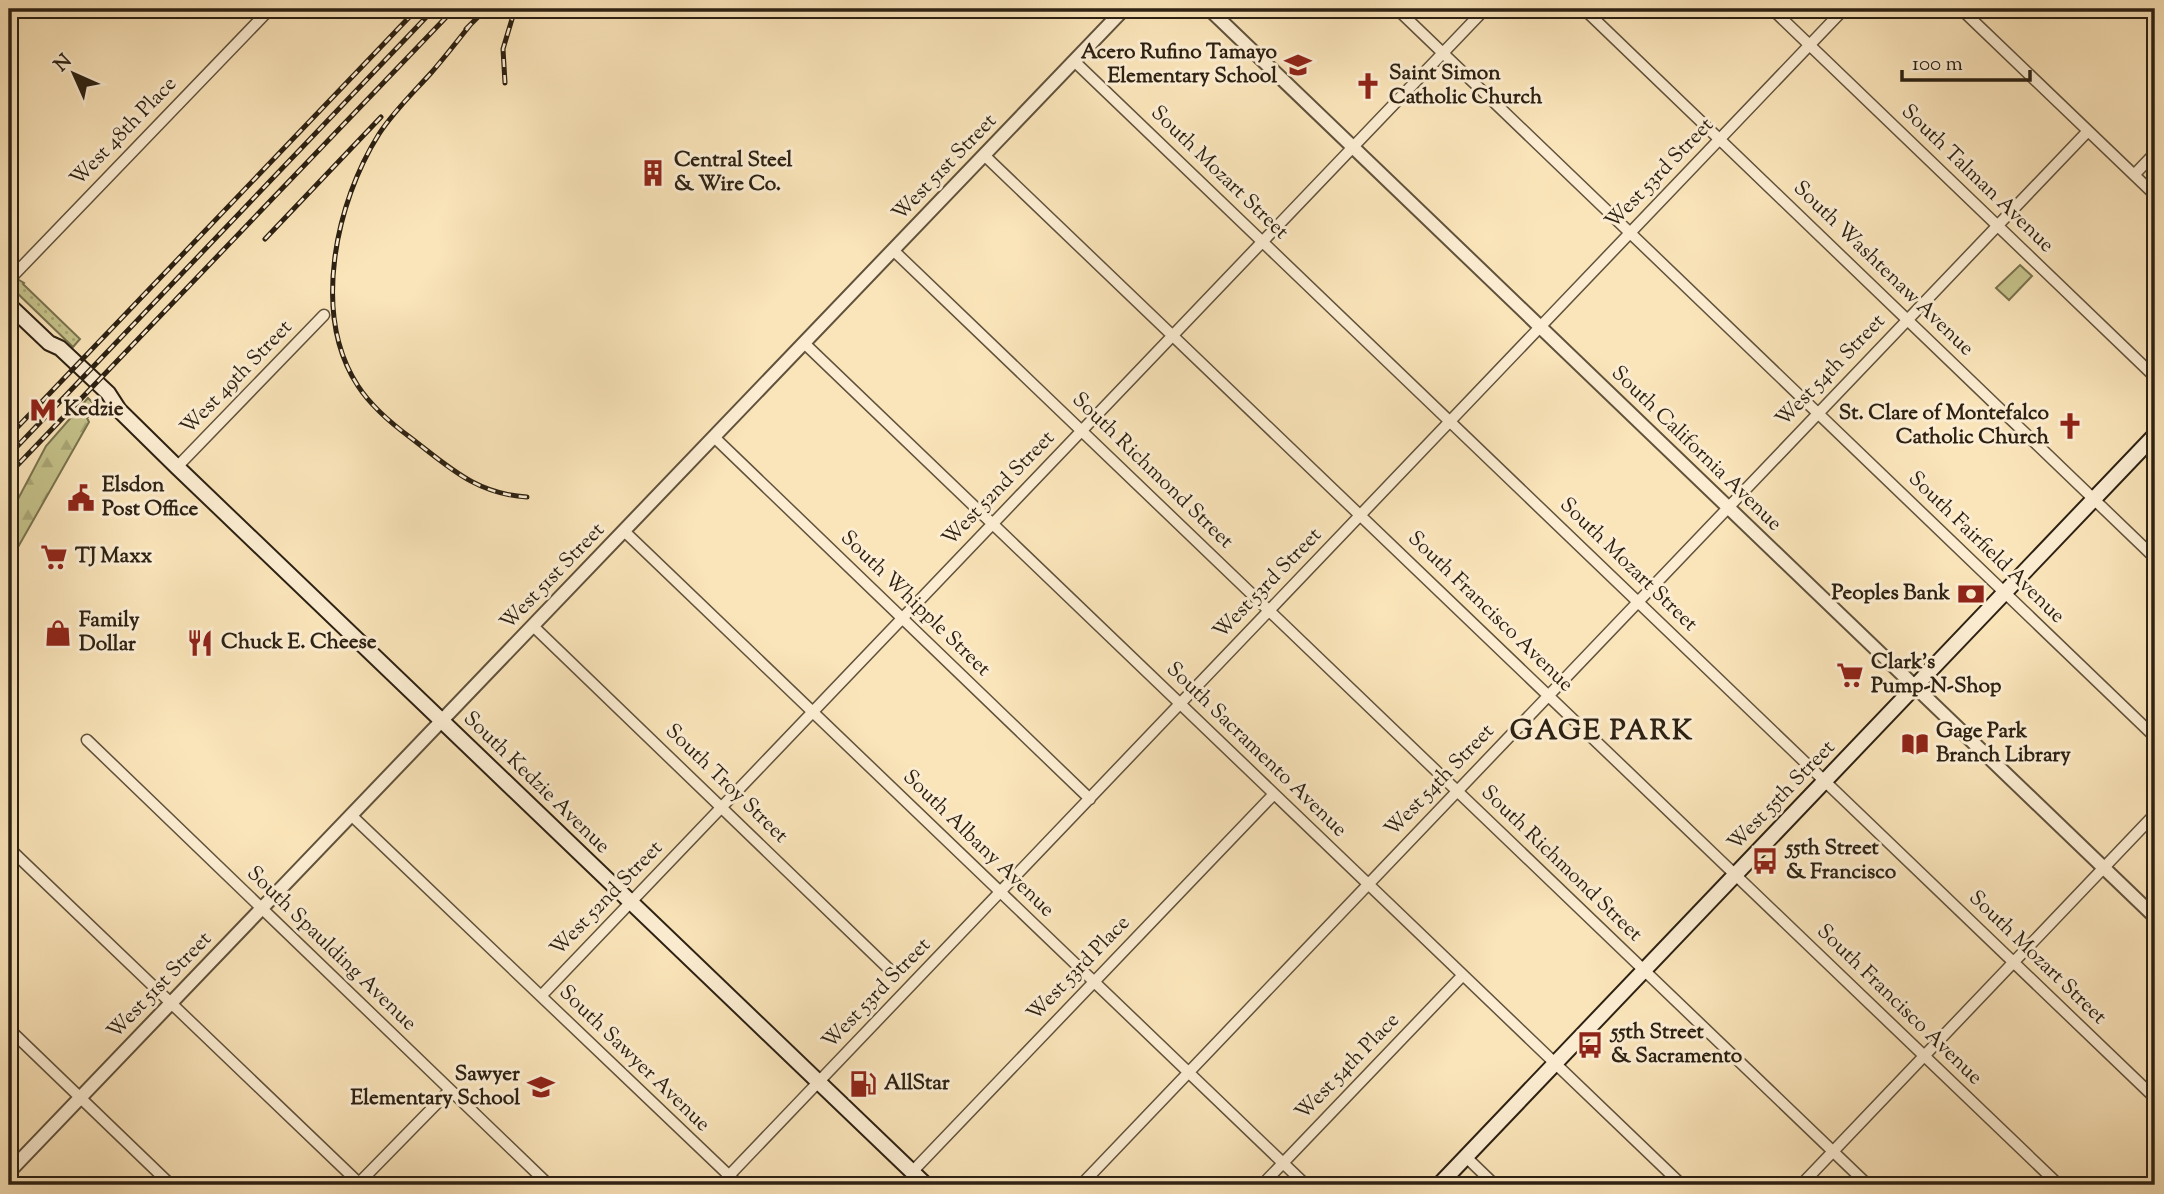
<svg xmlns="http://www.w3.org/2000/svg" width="2164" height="1194" font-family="'Sorts Mill Goudy',serif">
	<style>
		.forest { fill: url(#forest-firs); stroke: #78724e; stroke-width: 2 }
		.park { fill: url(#park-tufts); stroke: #78724e; stroke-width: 2 }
		.garden { fill: url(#garden-dots); stroke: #78724e; stroke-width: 2 }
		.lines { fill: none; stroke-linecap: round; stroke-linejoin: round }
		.minor-casing { stroke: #60523c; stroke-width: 13 }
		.tertiary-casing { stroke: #60523c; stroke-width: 16 }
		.secondary-casing { stroke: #2c2113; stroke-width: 18 }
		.minor { stroke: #fcedd2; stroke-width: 10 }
		.tertiary { stroke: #fcedd2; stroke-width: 12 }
		.secondary { stroke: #fcedd2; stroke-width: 14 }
		.rail-casing { stroke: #2c2113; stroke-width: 5 }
		.rail { stroke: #fcedd2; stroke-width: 2.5; stroke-dasharray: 8; stroke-linecap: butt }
		.labels { text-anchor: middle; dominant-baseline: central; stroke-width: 6; stroke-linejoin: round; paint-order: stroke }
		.poi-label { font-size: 21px; font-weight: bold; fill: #2c2113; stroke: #fcedd2; text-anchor: start }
		.street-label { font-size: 21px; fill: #2c2113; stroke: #fcedd2 }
		.district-label { font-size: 28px; font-weight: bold; letter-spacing: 2px; fill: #2c2113; stroke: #fcedd2 }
	</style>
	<defs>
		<pattern id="forest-firs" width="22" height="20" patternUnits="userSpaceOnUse" patternTransform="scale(1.75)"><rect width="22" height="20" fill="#c5c28a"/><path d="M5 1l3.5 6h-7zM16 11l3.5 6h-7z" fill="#a9a676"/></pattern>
		<pattern id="park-tufts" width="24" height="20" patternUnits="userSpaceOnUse" patternTransform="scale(1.75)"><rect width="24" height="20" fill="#c5c28a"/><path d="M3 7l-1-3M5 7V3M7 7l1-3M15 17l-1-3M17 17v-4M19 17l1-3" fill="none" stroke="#a9a676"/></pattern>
		<pattern id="garden-dots" width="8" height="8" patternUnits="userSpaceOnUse" patternTransform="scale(1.75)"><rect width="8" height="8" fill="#c5c28a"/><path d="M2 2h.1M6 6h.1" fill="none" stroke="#a9a676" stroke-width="1.8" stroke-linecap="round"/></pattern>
	</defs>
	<rect width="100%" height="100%" fill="#fae4b9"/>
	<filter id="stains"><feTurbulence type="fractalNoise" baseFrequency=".00286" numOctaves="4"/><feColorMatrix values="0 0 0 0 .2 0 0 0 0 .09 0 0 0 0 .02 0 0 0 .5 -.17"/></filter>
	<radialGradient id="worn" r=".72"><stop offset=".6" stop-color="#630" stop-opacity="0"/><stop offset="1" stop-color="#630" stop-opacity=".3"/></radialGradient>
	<path class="forest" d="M88,398l9,9 -10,11 2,4 -80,141v-47l37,-70z"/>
	<path class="park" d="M2020,265l12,11 -23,24 -13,-12z"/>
	<path class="garden" d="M19,280l5,3 -1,1 57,55 -7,8 -60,-58v-5z"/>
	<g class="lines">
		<defs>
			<path id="minor" d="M1397,9l758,728
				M1584,9l571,549
				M1772,9l383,368
				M1961,9l194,186
				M2149,9l6,6
				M1074,61l1081,1037
				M984,155l1075,1030
				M2134,175l21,-22
				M893,250l975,935
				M9,280l259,-269 -2,-2
				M804,343l878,842
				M714,437l376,362
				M177,467l147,-152
				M624,531l682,654
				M533,626l358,345
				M87,740l462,445
				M351,815l388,370
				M9,848l352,337
				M541,996l944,-987
				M9,1029l162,156
				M1466,1157l29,28
				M912,1172l362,-378
				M357,1185l93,-95
				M720,1185l1124,-1176
				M1081,1185l1007,-1054
				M1262,1185l201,-210
				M1801,1185l354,-371"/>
			<path id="tertiary" d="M1209,9l946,908
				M9,1172l1115,-1163"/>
			<path id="secondary" d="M9,305l40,38 11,5 48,45 11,17 58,57 749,718
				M1439,1185l716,-750"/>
		</defs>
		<use href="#minor" class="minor-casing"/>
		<use href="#tertiary" class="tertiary-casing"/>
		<use href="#secondary" class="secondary-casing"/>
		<use href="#minor" class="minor"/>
		<use href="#tertiary" class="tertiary"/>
		<use href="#secondary" class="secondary"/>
		<defs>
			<path id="rail" d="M471,24c-13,16 -26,33 -40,49 -18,20 -37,38 -52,61 -43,68 -68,180 -21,252 13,20 34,38 53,52 38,29 65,56 116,59
				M466,29l20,-20
				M505,83l-2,-34 12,-40
				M265,239l116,-122
				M9,436l408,-427
				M9,455l425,-446
				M9,474l445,-465"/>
		</defs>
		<use href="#rail" class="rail-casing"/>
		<use href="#rail" class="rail"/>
	</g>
	<defs>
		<symbol id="school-bare" viewBox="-9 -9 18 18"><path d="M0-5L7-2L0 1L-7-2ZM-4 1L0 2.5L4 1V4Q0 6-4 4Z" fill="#8f2418" stroke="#fcedd2" stroke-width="2.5" paint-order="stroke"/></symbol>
		<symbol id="church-bare" viewBox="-9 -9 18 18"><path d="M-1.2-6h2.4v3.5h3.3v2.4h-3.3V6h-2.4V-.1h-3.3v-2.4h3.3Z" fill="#8f2418" stroke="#fcedd2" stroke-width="2.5" paint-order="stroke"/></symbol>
		<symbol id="building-bare" viewBox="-9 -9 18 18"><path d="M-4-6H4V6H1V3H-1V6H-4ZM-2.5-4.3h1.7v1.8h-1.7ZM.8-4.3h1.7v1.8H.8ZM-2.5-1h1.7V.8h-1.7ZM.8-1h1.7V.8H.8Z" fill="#8f2418" stroke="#fcedd2" stroke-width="2.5" paint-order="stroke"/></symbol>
		<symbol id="metro-bare" viewBox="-9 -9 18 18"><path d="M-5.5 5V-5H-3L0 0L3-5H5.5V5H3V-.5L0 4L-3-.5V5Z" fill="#8f2418" stroke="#fcedd2" stroke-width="2.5" paint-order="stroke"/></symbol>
		<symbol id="civic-bare" viewBox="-9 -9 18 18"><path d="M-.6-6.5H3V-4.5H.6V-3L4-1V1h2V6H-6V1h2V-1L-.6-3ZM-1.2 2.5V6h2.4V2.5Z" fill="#8f2418" stroke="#fcedd2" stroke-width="2.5" paint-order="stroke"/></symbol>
		<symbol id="supermarket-bare" viewBox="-9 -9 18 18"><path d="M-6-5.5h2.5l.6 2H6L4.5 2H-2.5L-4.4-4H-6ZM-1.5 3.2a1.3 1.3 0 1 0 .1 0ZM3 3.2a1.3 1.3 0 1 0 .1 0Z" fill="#8f2418" stroke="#fcedd2" stroke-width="2.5" paint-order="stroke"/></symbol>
		<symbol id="bank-bare" viewBox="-9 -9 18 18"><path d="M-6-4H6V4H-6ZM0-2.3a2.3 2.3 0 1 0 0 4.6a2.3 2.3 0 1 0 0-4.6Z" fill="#8f2418" stroke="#fcedd2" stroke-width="2.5" paint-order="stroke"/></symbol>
		<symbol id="shop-bare" viewBox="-9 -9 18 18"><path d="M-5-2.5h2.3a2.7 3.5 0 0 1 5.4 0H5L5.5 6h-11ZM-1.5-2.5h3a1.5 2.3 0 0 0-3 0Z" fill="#8f2418" stroke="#fcedd2" stroke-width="2.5" paint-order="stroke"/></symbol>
		<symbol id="restaurant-bare" viewBox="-9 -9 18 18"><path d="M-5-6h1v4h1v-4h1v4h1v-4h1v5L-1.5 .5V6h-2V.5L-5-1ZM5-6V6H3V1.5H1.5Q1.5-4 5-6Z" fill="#8f2418" stroke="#fcedd2" stroke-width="2.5" paint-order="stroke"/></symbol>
		<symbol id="library-bare" viewBox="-9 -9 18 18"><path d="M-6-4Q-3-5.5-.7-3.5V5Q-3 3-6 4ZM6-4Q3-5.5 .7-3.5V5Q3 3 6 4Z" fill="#8f2418" stroke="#fcedd2" stroke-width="2.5" paint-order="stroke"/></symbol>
		<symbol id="bus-bare" viewBox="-9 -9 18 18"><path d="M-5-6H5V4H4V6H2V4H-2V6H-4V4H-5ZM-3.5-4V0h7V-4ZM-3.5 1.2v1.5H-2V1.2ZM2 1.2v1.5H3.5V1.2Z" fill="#8f2418" stroke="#fcedd2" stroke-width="2.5" paint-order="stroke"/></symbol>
		<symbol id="fuel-bare" viewBox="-9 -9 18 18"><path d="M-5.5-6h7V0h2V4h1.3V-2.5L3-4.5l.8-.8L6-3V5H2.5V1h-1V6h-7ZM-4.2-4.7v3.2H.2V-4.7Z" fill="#8f2418" stroke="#fcedd2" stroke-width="2.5" paint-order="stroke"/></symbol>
	</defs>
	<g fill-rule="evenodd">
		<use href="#school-bare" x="1279" y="46" width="38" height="38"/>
		<use href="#church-bare" x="1349" y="67" width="38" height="38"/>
		<use href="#building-bare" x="634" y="154" width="38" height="38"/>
		<use href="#metro-bare" x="24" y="391" width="38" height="38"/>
		<use href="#church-bare" x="2051" y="407" width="38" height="38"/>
		<use href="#civic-bare" x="62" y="479" width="38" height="38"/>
		<use href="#supermarket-bare" x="35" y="538" width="38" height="38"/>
		<use href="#bank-bare" x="1952" y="575" width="38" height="38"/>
		<use href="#shop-bare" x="39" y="614" width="38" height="38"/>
		<use href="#restaurant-bare" x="181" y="624" width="38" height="38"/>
		<use href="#supermarket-bare" x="1831" y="656" width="38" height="38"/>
		<use href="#library-bare" x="1896" y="725" width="38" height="38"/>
		<use href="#bus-bare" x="1746" y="842" width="38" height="38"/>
		<use href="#bus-bare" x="1571" y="1026" width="38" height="38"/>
		<use href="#fuel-bare" x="844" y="1065" width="38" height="38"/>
		<use href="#school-bare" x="522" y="1068" width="38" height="38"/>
	</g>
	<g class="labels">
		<g class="poi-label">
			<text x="1277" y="53" text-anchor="end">Acero Rufino Tamayo<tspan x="1277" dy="24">Elementary School</tspan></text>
			<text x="1389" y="74">Saint Simon<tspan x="1389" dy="24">Catholic Church</tspan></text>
			<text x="674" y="161">Central Steel<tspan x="674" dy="24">&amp; Wire Co.</tspan></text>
			<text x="64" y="410">Kedzie</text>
			<text x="2049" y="414" text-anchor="end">St. Clare of Montefalco<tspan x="2049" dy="24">Catholic Church</tspan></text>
			<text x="102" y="486">Elsdon<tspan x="102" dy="24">Post Office</tspan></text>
			<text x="75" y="557">TJ Maxx</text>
			<text x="1950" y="594" text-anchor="end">Peoples Bank</text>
			<text x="79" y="621">Family<tspan x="79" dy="24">Dollar</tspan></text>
			<text x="221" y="643">Chuck E. Cheese</text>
			<text x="1871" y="663">Clark's<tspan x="1871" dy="24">Pump-N-Shop</tspan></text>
			<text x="1936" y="732">Gage Park<tspan x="1936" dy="24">Branch Library</tspan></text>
			<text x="1786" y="849">55th Street<tspan x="1786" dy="24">&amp; Francisco</tspan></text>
			<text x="1611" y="1033">55th Street<tspan x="1611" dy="24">&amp; Sacramento</tspan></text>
			<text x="520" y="1075" text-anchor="end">Sawyer<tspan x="520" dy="24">Elementary School</tspan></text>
			<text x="884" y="1084">AllStar</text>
		</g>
		<g class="street-label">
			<text transform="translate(124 132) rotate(-46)">West 48th Place</text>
			<text transform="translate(945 168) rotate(-46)">West 51st Street</text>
			<text transform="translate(1219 173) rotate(44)">South Mozart Street</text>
			<text transform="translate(1660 174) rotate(-46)">West 53rd Street</text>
			<text transform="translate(1977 179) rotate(44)">South Talman Avenue</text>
			<text transform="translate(1883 269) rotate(44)">South Washtenaw Avenue</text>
			<text transform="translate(1831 371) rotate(-46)">West 54th Street</text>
			<text transform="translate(237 378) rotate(-46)">West 49th Street</text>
			<text transform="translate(1696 449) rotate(44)">South California Avenue</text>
			<text transform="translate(1152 471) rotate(44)">South Richmond Street</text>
			<text transform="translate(999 489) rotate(-46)">West 52nd Street</text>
			<text transform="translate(1986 548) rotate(44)">South Fairfield Avenue</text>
			<text transform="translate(1628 565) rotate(44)">South Mozart Street</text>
			<text transform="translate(553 577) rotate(-46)">West 51st Street</text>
			<text transform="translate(1268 584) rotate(-46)">West 53rd Street</text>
			<text transform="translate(915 604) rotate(44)">South Whipple Street</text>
			<text transform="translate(1490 612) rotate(44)">South Francisco Avenue</text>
			<text transform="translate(1256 750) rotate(44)">South Sacramento Avenue</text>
			<text transform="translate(1440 781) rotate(-46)">West 54th Street</text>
			<text transform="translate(536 783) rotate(44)">South Kedzie Avenue</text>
			<text transform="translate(726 784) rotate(44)">South Troy Street</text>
			<text transform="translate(1782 796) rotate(-46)">West 55th Street</text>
			<text transform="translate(978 844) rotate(44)">South Albany Avenue</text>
			<text transform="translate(1561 864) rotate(44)">South Richmond Street</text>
			<text transform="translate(607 899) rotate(-46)">West 52nd Street</text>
			<text transform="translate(331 949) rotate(44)">South Spaulding Avenue</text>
			<text transform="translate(2037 958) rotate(44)">South Mozart Street</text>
			<text transform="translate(1079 969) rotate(-46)">West 53rd Place</text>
			<text transform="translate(160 986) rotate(-46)">West 51st Street</text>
			<text transform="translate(877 994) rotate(-46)">West 53rd Street</text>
			<text transform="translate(1899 1005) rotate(44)">South Francisco Avenue</text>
			<text transform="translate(634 1059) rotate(44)">South Sawyer Avenue</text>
			<text transform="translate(1348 1067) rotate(-46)">West 54th Place</text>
		</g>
		<g class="district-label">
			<text x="1602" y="732">GAGE PARK</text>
		</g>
	</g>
	<rect width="2164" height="1194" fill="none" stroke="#fae4b9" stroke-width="35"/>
	<rect x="10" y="10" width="2143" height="1173" fill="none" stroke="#2c2113" stroke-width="3.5"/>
	<rect x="18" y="18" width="2129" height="1159" fill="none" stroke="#2c2113" stroke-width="2"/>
	<g transform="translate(74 74) rotate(315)" stroke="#fcedd2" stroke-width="5" paint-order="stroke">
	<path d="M0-5L12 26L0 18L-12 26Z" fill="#2c2113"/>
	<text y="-10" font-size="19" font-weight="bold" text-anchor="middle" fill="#2c2113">N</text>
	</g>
	<path d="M1902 70v10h128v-10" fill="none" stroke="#2c2113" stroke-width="3.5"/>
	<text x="1912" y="70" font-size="21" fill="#2c2113" stroke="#fcedd2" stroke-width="5" paint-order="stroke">100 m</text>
	<rect width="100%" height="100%" filter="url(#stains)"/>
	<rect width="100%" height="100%" fill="url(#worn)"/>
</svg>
